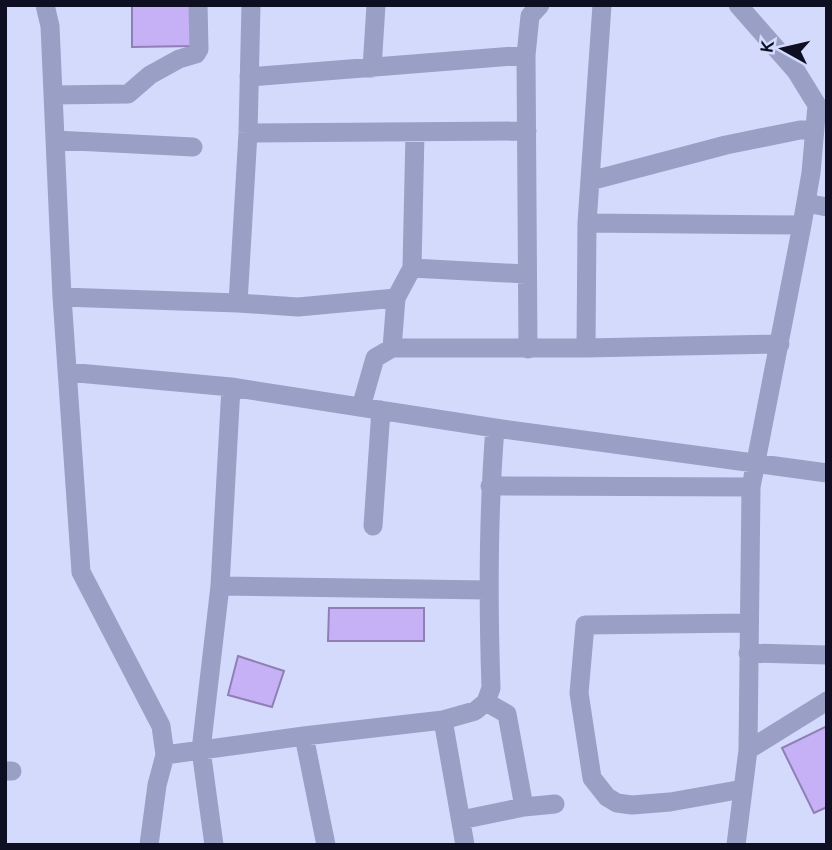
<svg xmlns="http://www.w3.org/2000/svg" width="832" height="850" font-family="Karla,sans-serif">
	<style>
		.building { fill: #c6b1f7; stroke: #8f7fb4; stroke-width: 2 }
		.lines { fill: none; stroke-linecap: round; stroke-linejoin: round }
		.minor { stroke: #999fc5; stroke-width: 19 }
	</style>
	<rect width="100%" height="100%" fill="#d4dafc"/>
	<path class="building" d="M132,5h60l1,41 -61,1z
		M329,608h95v33h-96z
		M238,656l46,15 -12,36 -44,-12z
		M827,726v81l-13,6 -32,-65z"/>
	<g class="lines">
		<path class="minor" d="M45,5l5,21 12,271 19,275 80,154 4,29 -8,30 -8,60
			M372,68l4,-63
			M249,77l277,-22
			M53,95l75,-1 22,-19 29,-16 17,-5 3,-5 -1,-44
			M248,133l279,-2
			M55,140l138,7
			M590,181l136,-36 74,-15h15
			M806,203l21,4
			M587,223l215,2
			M412,268l114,6
			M62,297l176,6 60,4 98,-9 -4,50
			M396,298l16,-30 3,-135
			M238,303l10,-170 3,-128
			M586,348l1,-125 15,-218
			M528,349l-2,-294 4,-39 10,-11
			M67,372l164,15 264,41 332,45
			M361,407l14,-49 17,-10h194l194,-4
			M490,486l261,1
			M373,526l8,-116
			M220,586l267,4
			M748,653l79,2
			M486,702l21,12 17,93
			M443,720l22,125
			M304,736l22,109
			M748,750l79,-49
			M165,755l139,-19 139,-16 32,-9 11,-9 5,-14c-3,-87 -3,-173 4,-260
			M5,771h7
			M743,789l-73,13 -38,3 -15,-2 -10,-6 -15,-19 -13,-85 6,-68 163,-2
			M461,820l63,-13 31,-3
			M214,845l-13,-95 19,-164 11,-199
			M736,845l12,-95 3,-263 51,-262 9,-52 6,-68 -21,-34 -58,-66"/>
	</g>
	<rect width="832" height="850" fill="none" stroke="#0e0f23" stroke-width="14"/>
	<g transform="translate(783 49) rotate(278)" stroke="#d4dafc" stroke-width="5" paint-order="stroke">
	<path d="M0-5L12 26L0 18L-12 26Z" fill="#0e0f23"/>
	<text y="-10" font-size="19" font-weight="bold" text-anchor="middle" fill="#0e0f23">K</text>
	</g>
</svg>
